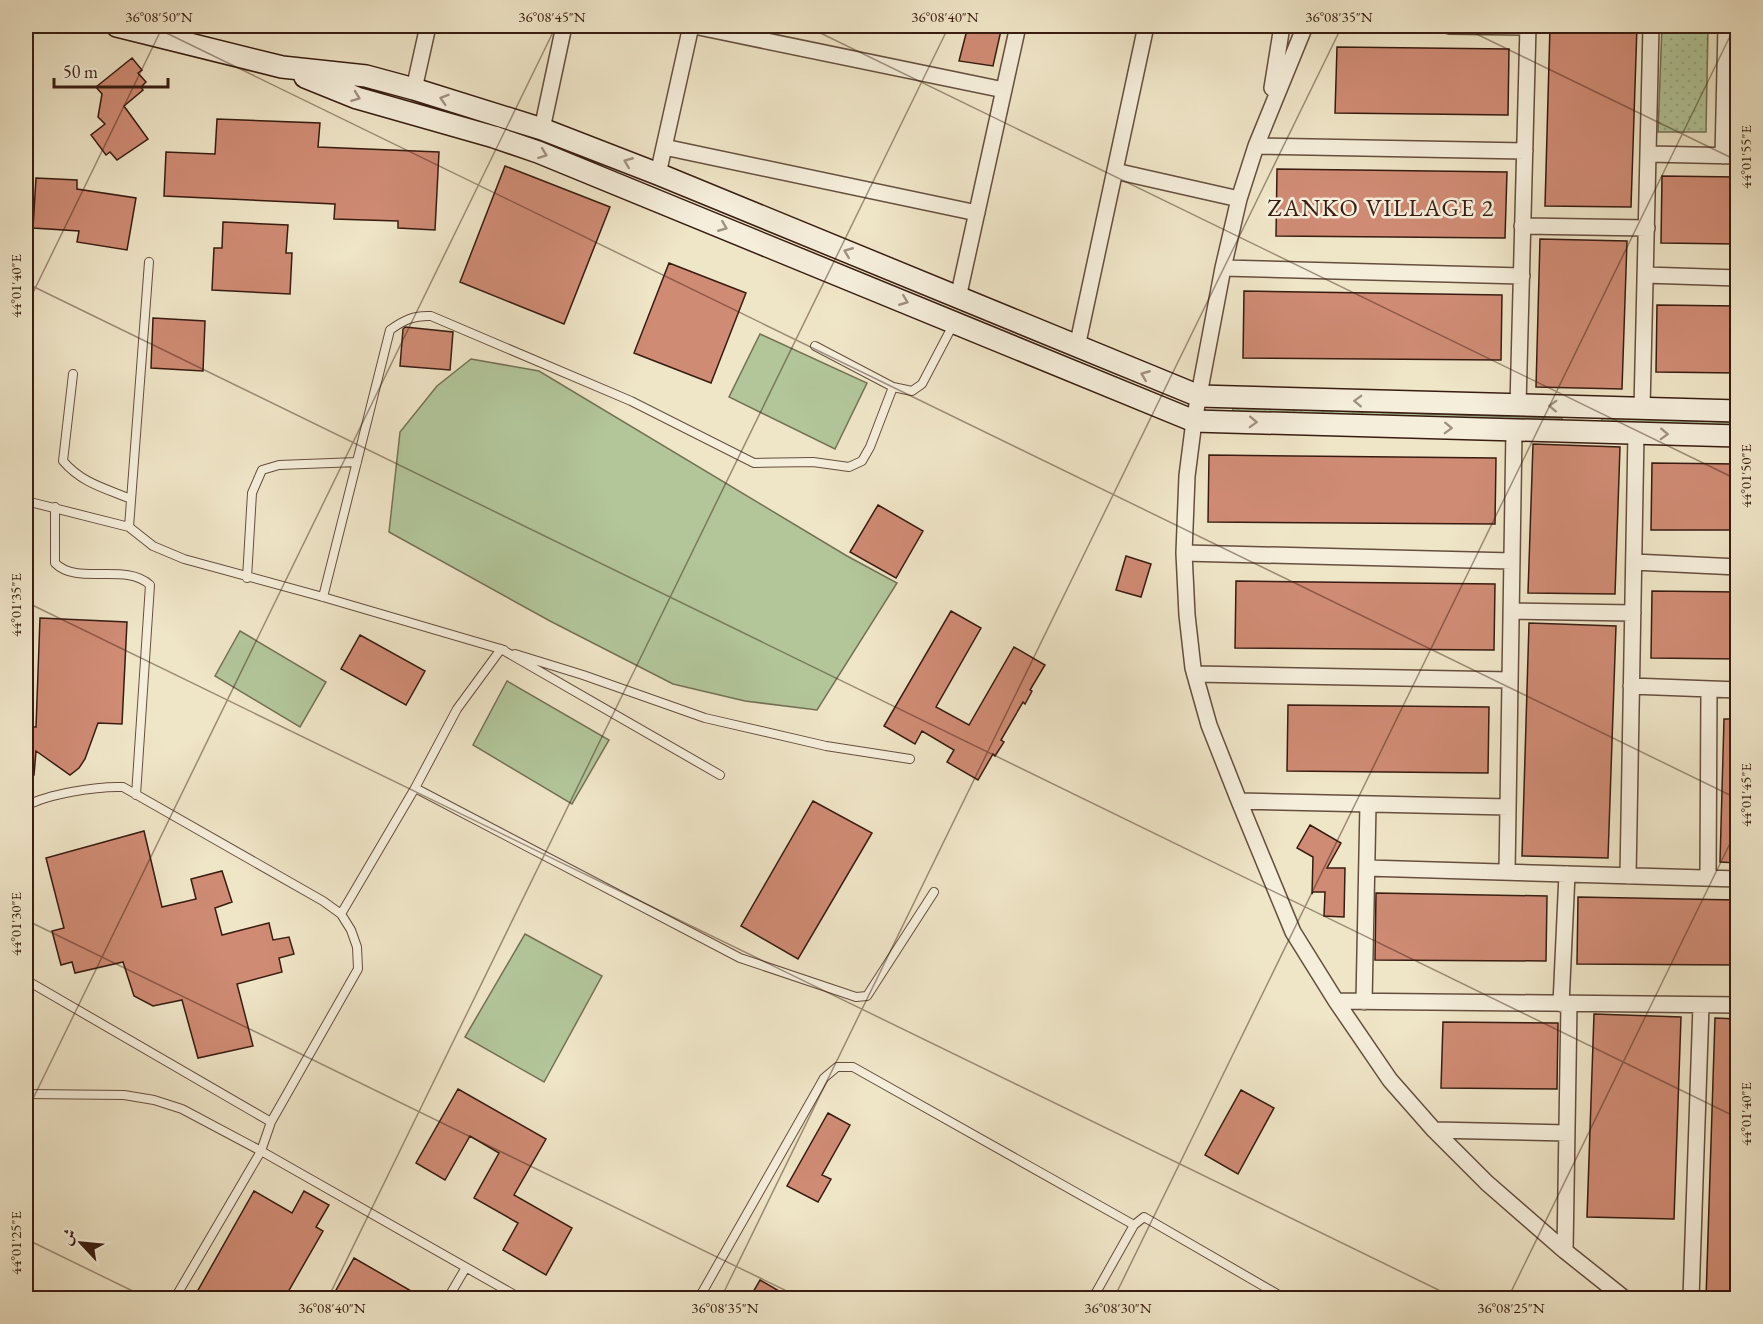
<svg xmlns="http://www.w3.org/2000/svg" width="1763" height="1324" font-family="'EB Garamond',Amiri,serif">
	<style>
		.forest { fill: url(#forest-crowns); stroke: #757156; stroke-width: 1.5 }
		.park { fill: url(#park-dots); stroke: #757156; stroke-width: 1.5 }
		.pitch { fill: #b2c69a; stroke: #757156; stroke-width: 1.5 }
		.building { fill: #cf8b74; stroke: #381c11; stroke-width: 1.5 }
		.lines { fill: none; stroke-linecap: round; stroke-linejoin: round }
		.lane-casing { stroke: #664e3e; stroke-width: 10 }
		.street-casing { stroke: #664e3e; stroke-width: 18 }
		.secondary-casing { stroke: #381c11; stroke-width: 24 }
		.lane { stroke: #f5eedb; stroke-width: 8 }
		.street { stroke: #f5eedb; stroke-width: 15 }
		.secondary { stroke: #f5eedb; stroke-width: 21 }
		.oneway { stroke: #a09080 }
		.ticks { fill: none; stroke: #381c11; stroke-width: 1.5; stroke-opacity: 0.45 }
		.labels { text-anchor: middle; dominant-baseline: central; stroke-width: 5; stroke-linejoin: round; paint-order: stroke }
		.neighbourhood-label { font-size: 24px; letter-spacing: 1.5px; fill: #381c11; stroke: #f5eedb }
		.neatline { fill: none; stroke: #381c11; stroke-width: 2 }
		.ticks-label { font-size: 15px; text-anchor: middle; fill: #381c11 }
	</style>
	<defs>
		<pattern id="forest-crowns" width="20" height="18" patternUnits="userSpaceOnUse" patternTransform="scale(1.5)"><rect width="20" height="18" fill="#b2c69a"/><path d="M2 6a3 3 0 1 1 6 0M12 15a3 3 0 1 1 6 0" fill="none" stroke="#9aaa84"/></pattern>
		<pattern id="park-dots" width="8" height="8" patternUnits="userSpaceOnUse" patternTransform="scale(1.5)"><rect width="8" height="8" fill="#b2c69a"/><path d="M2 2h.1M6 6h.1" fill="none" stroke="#9aaa84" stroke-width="1.8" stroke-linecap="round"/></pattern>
	</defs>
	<rect width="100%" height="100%" fill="#efe5c7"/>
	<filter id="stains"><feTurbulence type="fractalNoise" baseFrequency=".00333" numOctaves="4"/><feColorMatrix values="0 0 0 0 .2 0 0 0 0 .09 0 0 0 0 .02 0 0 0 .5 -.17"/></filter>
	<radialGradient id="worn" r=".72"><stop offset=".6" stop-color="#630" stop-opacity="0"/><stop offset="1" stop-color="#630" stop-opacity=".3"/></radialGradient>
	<path class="forest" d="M1233,408l329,10v3l-329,-9z
		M1602,418l135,4 1,4 -136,-4z"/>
	<path class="park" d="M1662,26h46l-2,106h-48z"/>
	<path class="pitch" d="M760,334l107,49 -32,66 -106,-52z
		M471,359l68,12 308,185 50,27 -80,127 -72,-9 -72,-17 -123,-63 -161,-89 11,-100 37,-46z
		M240,631l86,51 -26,45 -85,-51z
		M507,681l102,59 -37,64 -99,-59z
		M525,934l77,42 -58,106 -79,-45z"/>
	<path class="building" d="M968,26h34l-9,40 -34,-5z
		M1550,26h87l-6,181 -86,-1z
		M1337,47l172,2 -1,66 -173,-2z
		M132,58l10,12 -4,3 8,9 -5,5 2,3 -19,16 24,33 -31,21 -7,-8 -4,3 -15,-20 14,-11 -7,-7 4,-23 -6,-7z
		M217,119l103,4 -2,24 121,5 -4,78 -37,-2v-7l-64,-2 1,-15 -171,-8 2,-44 49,2z
		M505,166l105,41 -46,117 -104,-42z
		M1277,169l230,3 -2,66 -229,-2z
		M1662,176l75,1v67l-76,-1z
		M36,178l41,2v9l59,9 -9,52 -50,-8 2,-11 -46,-3z
		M223,222l65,3 -2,28h6l-2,41 -78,-4 2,-42h8z
		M1540,239l87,2 -5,148 -86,-2z
		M669,263l77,30 -35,90 -77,-30z
		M1244,291l258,4 -1,65 -258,-2z
		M1657,305l80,1v67l-81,-1z
		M153,318l52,3 -2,50 -52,-3z
		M405,327l48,5 -3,38 -50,-4 3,-37z
		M1533,444l87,3 -5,147 -87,-1z
		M1209,455l287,3 -1,66 -287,-2z
		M1652,463l85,1v66h-86z
		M878,505l45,26 -27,47 -46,-26z
		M1126,556l25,8 -10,33 -25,-7z
		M1236,581l259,3 -1,66 -259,-2z
		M1652,591l85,1v67l-86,-1z
		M951,611l30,17 -45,79 33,18 45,-78 31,18 -15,25 2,1 -7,13 -2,-2 -22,38 3,2 -9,14 -2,-2 -15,26 -31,-18 7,-12 -32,-19 -7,13 -31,-18z
		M40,618l87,4 -5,102 -24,-1 -13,36 -6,9 -9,7 -34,-24 -2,24 -8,-1v-47h10z
		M1529,623l87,3 -8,232 -86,-2z
		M360,635l65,36 -19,34 -65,-36z
		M1288,705l201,2 -1,66 -201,-2z
		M1724,719h13v144l-17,-1z
		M813,801l59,32 -74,126 -57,-33z
		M1310,825l31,18 -14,25h18l-1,49 -20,-1 1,-24h-12l-1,2 1,-37 -16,-9z
		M144,831l18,76 34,-8 -5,-20 31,-8 10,31 -17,6 7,27 47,-12 4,17 16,-3 5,17 -15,4 3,14 -45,12 16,62 -55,12 -16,-58 -29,6 -19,-10 -11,-34 -48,11 -3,-11 -11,3 -9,-34 12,-3 -18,-70z
		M1376,893l171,3 -1,65 -171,-1z
		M1578,897l159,3v65l-160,-1z
		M1594,1014l87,3 -7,202 -87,-2z
		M1715,1018l22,1v280h-31z
		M1443,1022l115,1 -1,66 -116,-1z
		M458,1089l88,50 -32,56 58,33 -26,47 -43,-25 15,-27 -44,-25 25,-45 -29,-17 -25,44 -29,-17z
		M1241,1090l33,18 -36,66 -33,-19z
		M828,1113l22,12 -28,50 9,4 -13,23 -31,-16z
		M254,1191l38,22 12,-22 25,14 -13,22 7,4 -39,68h-91z
		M354,1258l71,41h-94z
		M760,1280l33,19h-44z"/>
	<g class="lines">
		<defs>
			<path id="lane" d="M815,346l78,41 19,4 10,-7 32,-61
				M73,374l-10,87c19,22 41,27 68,38
				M26,501l103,26 24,19 31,13 139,38 181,53
				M55,507v56c22,23 71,-1 95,22l-14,210
				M129,527l20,-265
				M247,578l5,-85 10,-23 17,-5 78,-3
				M323,597l67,-267c14,-10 24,-15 41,-14l200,85 123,62 59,-1 36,5 13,-6 8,-14 23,-60
				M515,654l68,21 122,43 121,28 84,13
				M720,775l-219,-126 -44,60 -42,79 325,170 116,39 11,-1 67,-104
				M26,806c22,-12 71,-20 97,-19l200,114 18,13 10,16 6,17 1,22 -87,153 -10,29 -86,147
				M341,914l74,-126
				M26,980l245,142
				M26,1094l98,1 30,5 28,9 79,42 259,147
				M448,1298l17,-29
				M699,1298l125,-220 13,-11h16l281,158
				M1093,1298l41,-73 10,-8 140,81"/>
			<path id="street" d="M694,26l310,64
				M1305,26l-49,120 -17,53 -16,69 -29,153 -7,55 -3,77 3,62 6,53 16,57 30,76 54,131 43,69 54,79 44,50 53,53 78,68 59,47
				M1449,26l79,1
				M1272,88l10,-62
				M414,89l14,-63
				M542,129l22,-103
				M1256,146l269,5
				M664,147l313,66
				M1649,154l89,2
				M1723,156l3,-130
				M1115,171l124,28
				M658,174l33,-148
				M1522,226l125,2
				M1223,268l299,8
				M1645,275l93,3
				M958,298l60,-272
				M1077,347l69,-321
				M1518,405l10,-379
				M1642,408l9,-382
				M1184,553l328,8
				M1634,562l104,5
				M1511,611l122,2
				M1195,674l315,6
				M1631,686l107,4
				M1239,801l269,6
				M1367,868l371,11
				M1507,872l7,-442
				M1628,876l8,-443
				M1708,878l1,-189
				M1336,1001l402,4
				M1364,1002l4,-198
				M1561,1004l6,-130
				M1434,1130l133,3
				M1565,1251l4,-247
				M1691,1298l10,-293"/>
			<path id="secondary" d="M117,26l165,41 84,9 48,13 128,40 116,45 541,222 539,15
				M305,77l52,21 137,39 44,15 656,269 544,15"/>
		</defs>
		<use href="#lane" class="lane-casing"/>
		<use href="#street" class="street-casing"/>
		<use href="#secondary" class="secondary-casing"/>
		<use href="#lane" class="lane"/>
		<use href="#street" class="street"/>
		<use href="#secondary" class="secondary"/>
	</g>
	<defs><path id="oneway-chevron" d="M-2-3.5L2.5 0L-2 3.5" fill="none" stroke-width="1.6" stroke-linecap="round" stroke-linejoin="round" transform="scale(1.5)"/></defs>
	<g class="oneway">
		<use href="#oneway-chevron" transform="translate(356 97) rotate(20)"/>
		<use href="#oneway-chevron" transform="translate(444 99) rotate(-163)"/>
		<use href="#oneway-chevron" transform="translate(543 154) rotate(21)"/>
		<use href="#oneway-chevron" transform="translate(628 162) rotate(-158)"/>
		<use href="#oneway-chevron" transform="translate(723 227) rotate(22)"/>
		<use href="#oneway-chevron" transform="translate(848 252) rotate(-158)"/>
		<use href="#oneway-chevron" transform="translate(904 301) rotate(22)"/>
		<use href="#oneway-chevron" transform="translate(1145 375) rotate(-158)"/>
		<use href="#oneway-chevron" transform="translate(1358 401) rotate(-178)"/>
		<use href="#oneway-chevron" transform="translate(1553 406) rotate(-178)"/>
		<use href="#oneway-chevron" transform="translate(1253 422) rotate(2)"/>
		<use href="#oneway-chevron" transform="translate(1448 428) rotate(2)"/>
		<use href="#oneway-chevron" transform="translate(1664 434) rotate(2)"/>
	</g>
	<path class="ticks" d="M152,26l1586,773M806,26l932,454M1460,26l278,135M26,283l1712,835M26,307l137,-281M26,602l1429,696M26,920l775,378M26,1113l530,-1087M26,1239l121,59M328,1298l621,-1272M721,1298l621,-1272M1114,1298l621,-1272M1508,1298l230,-471"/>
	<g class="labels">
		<g class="neighbourhood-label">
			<text x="1381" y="207">ZANKO VILLAGE 2</text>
		</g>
	</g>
	<rect width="1763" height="1324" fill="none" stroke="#efe5c7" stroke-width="66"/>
	<g transform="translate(81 1243) rotate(296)" stroke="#f5eedb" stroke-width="4.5" paint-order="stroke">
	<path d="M0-4.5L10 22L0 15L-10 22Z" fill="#381c11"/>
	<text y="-9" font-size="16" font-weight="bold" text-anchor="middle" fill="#381c11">ش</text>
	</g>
	<path d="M54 78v9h114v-9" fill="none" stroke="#381c11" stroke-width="3"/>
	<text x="63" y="78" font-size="18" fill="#381c11" stroke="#f5eedb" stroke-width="4.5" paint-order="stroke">50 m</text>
	<rect x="33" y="33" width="1697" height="1258" class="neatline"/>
	<g class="ticks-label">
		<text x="159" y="22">36°08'50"N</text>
		<text x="552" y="22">36°08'45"N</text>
		<text x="945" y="22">36°08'40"N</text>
		<text x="1339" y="22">36°08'35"N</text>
		<text transform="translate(1746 157) rotate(-90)" y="5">44°01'55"E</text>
		<text transform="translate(16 286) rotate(-90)" y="5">44°01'40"E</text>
		<text transform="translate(1746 476) rotate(-90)" y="5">44°01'50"E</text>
		<text transform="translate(16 605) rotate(-90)" y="5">44°01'35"E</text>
		<text transform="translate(1746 795) rotate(-90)" y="5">44°01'45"E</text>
		<text transform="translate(16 924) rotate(-90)" y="5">44°01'30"E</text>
		<text transform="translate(1746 1114) rotate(-90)" y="5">44°01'40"E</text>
		<text transform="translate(16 1243) rotate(-90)" y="5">44°01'25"E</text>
		<text x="332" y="1313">36°08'40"N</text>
		<text x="725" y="1313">36°08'35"N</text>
		<text x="1118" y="1313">36°08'30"N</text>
		<text x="1511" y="1313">36°08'25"N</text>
	</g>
	<rect width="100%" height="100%" filter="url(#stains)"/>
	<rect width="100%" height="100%" fill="url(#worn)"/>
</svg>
